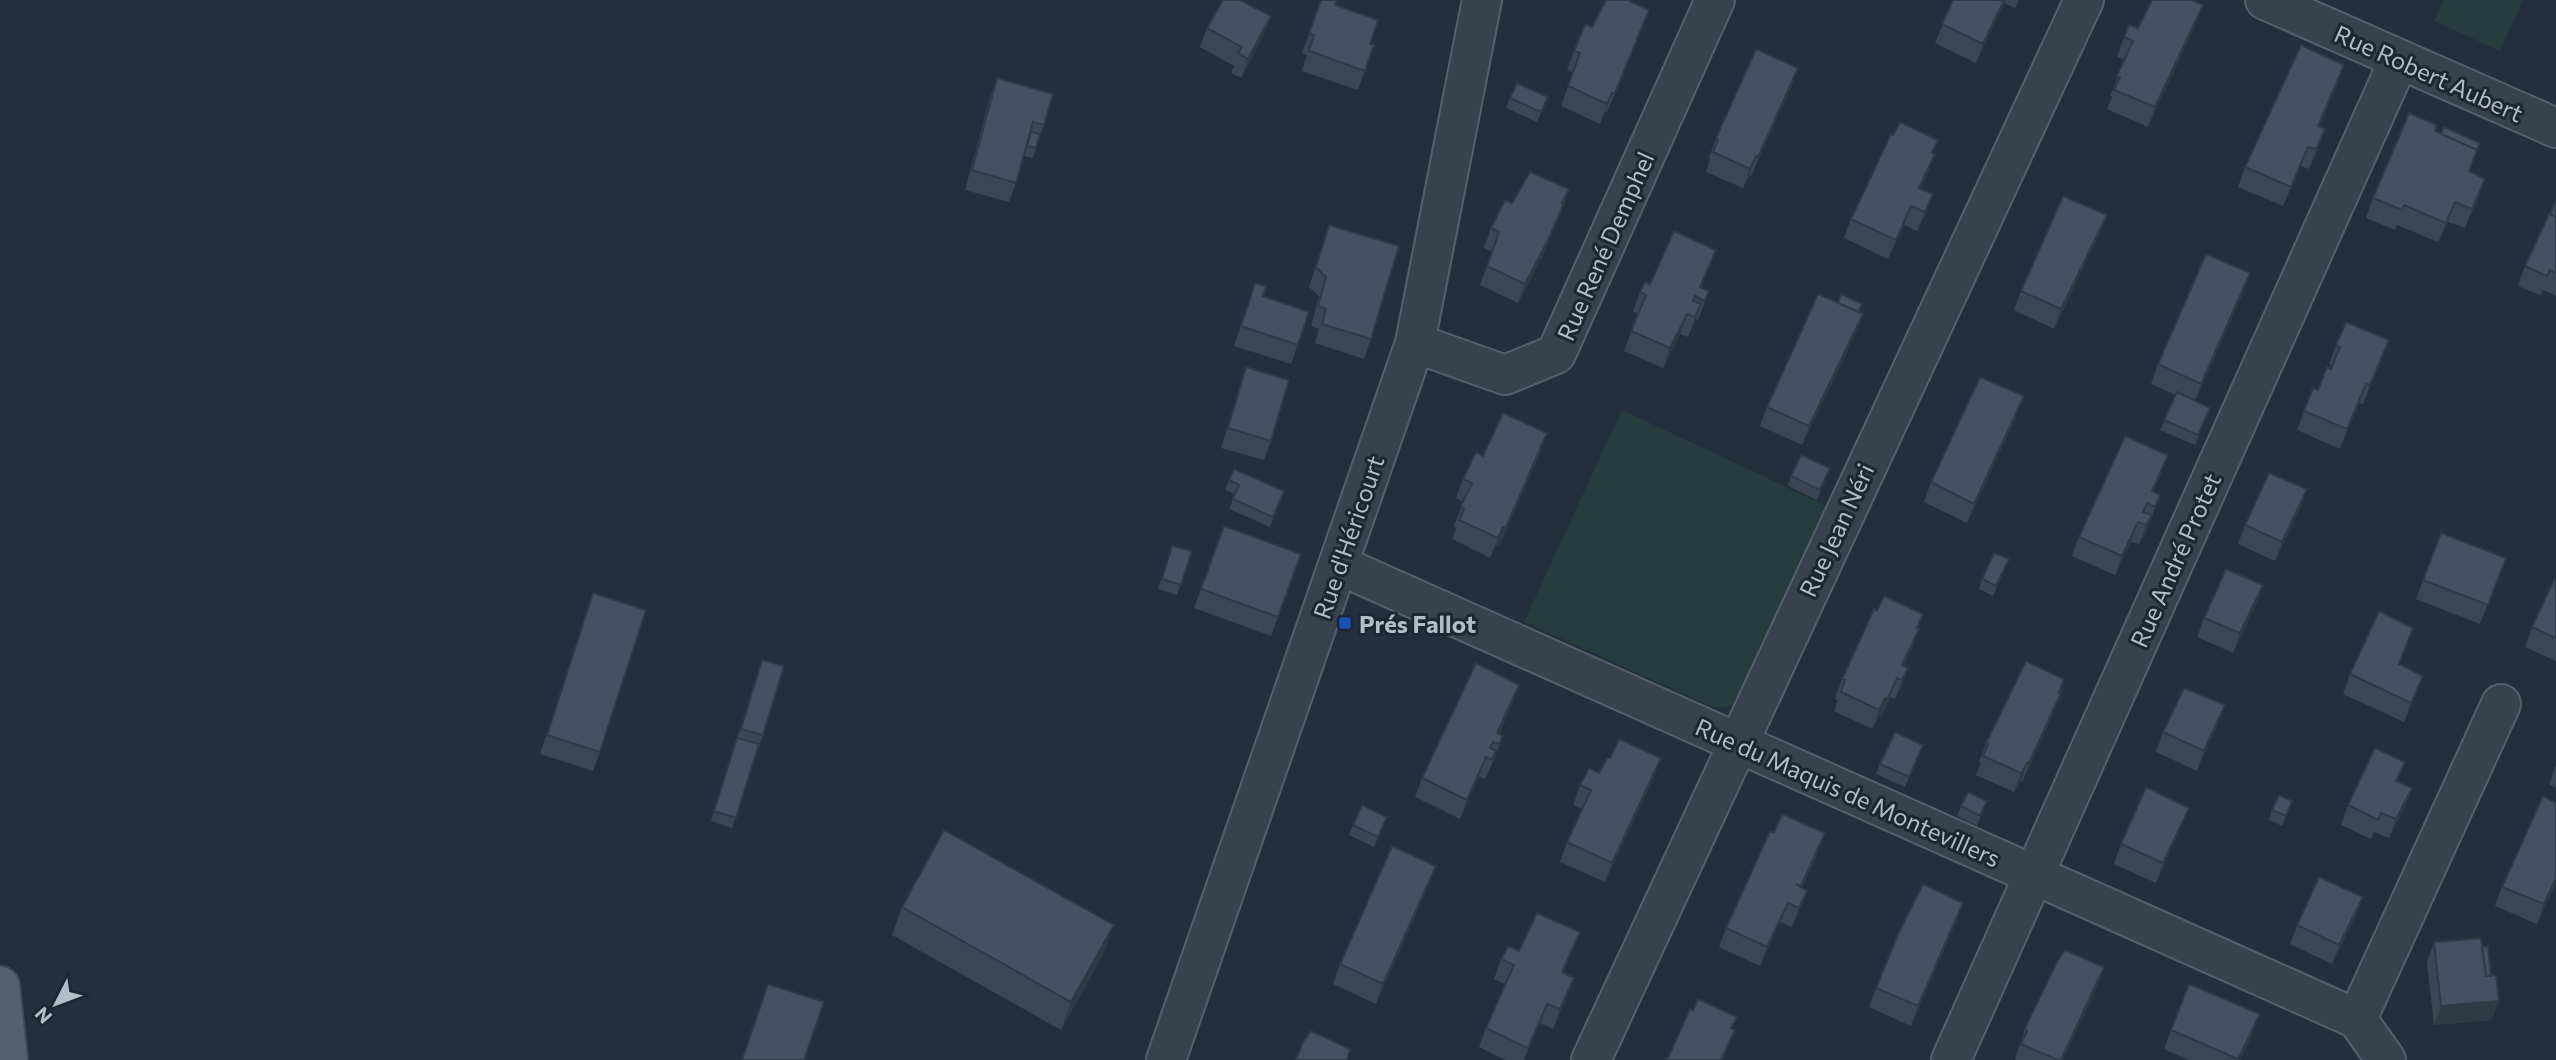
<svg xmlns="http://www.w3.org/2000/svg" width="2556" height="1060" font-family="Commissioner,sans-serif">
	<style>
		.green { fill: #263c3f }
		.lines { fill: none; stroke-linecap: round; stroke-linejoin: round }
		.minor-casing { stroke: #565f6c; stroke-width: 42 }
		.major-casing { stroke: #414a57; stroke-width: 42 }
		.minor { stroke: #38414e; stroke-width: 38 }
		.major { stroke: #56606e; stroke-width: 38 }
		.wall { fill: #3b4654 }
		.shaded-wall { fill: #303945 }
		.building { fill: #455162; stroke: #303945; stroke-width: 2 }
		.transit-dot { fill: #1a4fb4; stroke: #1d2633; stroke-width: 2.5 }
		.labels { text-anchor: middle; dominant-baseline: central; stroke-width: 6; stroke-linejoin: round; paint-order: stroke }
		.street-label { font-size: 24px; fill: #b4bcc9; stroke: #1d2633 }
		.poi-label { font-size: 24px; font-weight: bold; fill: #b4bcc9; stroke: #1d2633; text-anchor: start }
	</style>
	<rect width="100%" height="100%" fill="#242f3e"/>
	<path class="green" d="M2443,0h80l-23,51 -66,-30z
		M1622,410l209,98 -93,195 -16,5 -11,-2 -187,-84z"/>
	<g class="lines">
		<defs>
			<path id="minor" d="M2265,0l291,128
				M1415,343l90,32 51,-21 159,-354
				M1339,565l1018,454 29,41
				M2357,1019l144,-315
				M1166,1060l249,-717 67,-343
				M1591,1060l493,-1060
				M1951,1060l448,-1000"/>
			<path id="major" d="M0,986l8,74"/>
		</defs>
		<use href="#minor" class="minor-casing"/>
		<use href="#major" class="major-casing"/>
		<use href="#minor" class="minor"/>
		<use href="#major" class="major"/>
	</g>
	<path class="wall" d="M1321,0l14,5 35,39 4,1 -16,45 -56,-19 5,-16 -5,-2z
		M1953,0h66l-4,8 -11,-5 -28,60 -41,-20z
		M1271,16l-7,19 -23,43 -10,-5 3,-7 -34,-19 7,-19z
		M2196,24l-48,103 -41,-18 5,-13h-2l15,-36 -8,-3 7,-20 14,-9z
		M1592,27l50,2 -35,83h-2l-5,12 -39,-18 12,-33 -6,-3 7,-19z
		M2344,65l-7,20 -18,42 -1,22 -9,20 -8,-3 -18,40 -45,-19 7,-20z
		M1798,68l-7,19 -40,89h-2l-6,12 -37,-16 4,-13 -1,-1 7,-20z
		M997,78l47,47 -11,33 -9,-2 -8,27 -7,19 -44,-12 25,-93z
		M1548,97l-11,25 -31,-14 4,-10z
		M2435,131l35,40 15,8 -20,49 -17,-6 -10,20 -41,-17 -2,5 -29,-12 7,-20z
		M1933,153l-5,20 -7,15 12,6 -16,37 -13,-6 -16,34 -44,-21 7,-19z
		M1569,189l-12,33 -14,33 -25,48 -38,-18 12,-33 -8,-4 7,-20 21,-25z
		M2556,200v96l-13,-6 -3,5 -22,-9 7,-20z
		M2107,215l-8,20 -45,94 -40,-19 7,-19z
		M1329,225l42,114 -7,20 -49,-16 4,-14 -8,-3 8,-30 -10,-9z
		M1716,250l-15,37 8,4 -11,29 -3,-1 -7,18 -8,-3 -17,34 -39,-17 14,-37 -5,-3 7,-19z
		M1255,283l8,13 46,16 -18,52 -57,-18z
		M2243,293l-48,108 15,7 -15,37 -35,-15 16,-35 -25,-11 7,-20z
		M1859,312l-3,21 -54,112 -42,-19 7,-19z
		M2336,345l46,14 -19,45 -4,-1 -19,46 -43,-19 16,-42 5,2 13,-21 1,-3 -3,-2z
		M1246,367l25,74 -7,19 -43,-12z
		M2017,415l-50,108 -43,-21 7,-20z
		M1547,433l-7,20 -41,93h-4l-5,12 -38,-19 4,-11 -2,-2 9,-24 -7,-4 7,-19 20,-23z
		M2161,474l-8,18 7,3 -15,39 -6,10 -8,-2 -16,33 -43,-19 7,-19z
		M1791,476l35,2 -9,22 -29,-14z
		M1229,480l55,11 -14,36 -41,-18 6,-15 -10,-4z
		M2307,489l-7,20 -25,52 -37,-17 7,-19z
		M1224,526l77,28 -30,82 -77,-28z
		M2441,533l65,25 -26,66 -64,-25z
		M1192,551l-15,44 -19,-6 11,-33z
		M2009,559l-16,37 -14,-7 3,-10z
		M2556,581v80l-31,-14 7,-20z
		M2263,585l-7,20 -23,48 -36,-16 7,-19z
		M593,593l7,159 -7,19 -53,-17z
		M1877,611l46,3 -11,34 -8,18 4,2 -7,19 -6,12 -5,-2 -9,20 -3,1 -6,11 -38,-18 4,-11 -3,-1 7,-20z
		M762,660l1,75 -31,93 -21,-7z
		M2399,664l24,12 -19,46 -61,-28 7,-20z
		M1519,685l-7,19 -13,30 4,2 -7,19 -11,24 -6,-2 -19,42 -45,-22 7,-19z
		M2059,693l-5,19 -32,70 -1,-1 -7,11 -38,-17 5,-12 -2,-1 7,-19z
		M2225,705l-7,19 -21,47 -41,-19 7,-20z
		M1923,745l-18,42 -29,-13 4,-10z
		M2556,765v23l-7,-4z
		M1599,773l55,4 -49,105 -45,-20 7,-20 15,-33 -9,-4 7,-20z
		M2398,782l14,6 -7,19 -16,31 -15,-6 -3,7 -30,-14 7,-20z
		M1987,801l-10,25 -20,-10 4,-10z
		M2292,801l-10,25 -13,-6 3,-10z
		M1387,817l-13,30 -25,-12 4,-10z
		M2181,827l-25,56 -42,-19 7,-20z
		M1774,833h51l-7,19 -16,36 5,3 -15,36 -12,-5 -20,44 -41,-19 7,-19z
		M1436,866l-7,19 -53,119 -43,-20 7,-20z
		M2556,883l-19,41 -42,-18 7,-19z
		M2363,897l-8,20 -23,47 -42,-20 7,-19z
		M1963,903l-7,19 -45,104 -42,-19 7,-19z
		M902,907l202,46 -43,77 -169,-95z
		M1580,932l-17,41 4,25 -14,31 -13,-6 -16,37h-19l-26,-13 7,-19 19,-44 -11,-5 7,-20 18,-8z
		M2434,942l48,5 9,29 1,44 -58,5 -7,-63z
		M2104,967l-7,20 -34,73h-48l10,-32z
		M2171,1030l82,3 -13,27h-51l-25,-11z"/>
	<path class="shaded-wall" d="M2004,0h2l-30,63 7,-19z
		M2203,5l-7,19 -48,103 7,-20z
		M1649,10l-7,19 -35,83 8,-19z
		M1271,16l-7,19 -23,43 7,-19z
		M2344,65l-7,20 -26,60 7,-19z
		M1798,68l-7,19 -40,89 7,-19z
		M1612,93l-7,19 -5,12 7,-20z
		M2325,129l-7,20 -9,20 7,-20z
		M2308,147l-7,19 -18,40 8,-19z
		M1935,154l-7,19 -16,34 7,-19z
		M1756,156l-7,20 -6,12 7,-19z
		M2485,179l-7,20 -13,29 7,-19z
		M1933,194l-7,19 -9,18 8,-19z
		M2455,202l-7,20 -10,20 8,-19z
		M1564,203l-7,19 -14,33 -25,48 7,-19z
		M1911,206l-7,19 -16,34 8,-19z
		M2107,215l-8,20 -45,94 7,-20z
		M2250,273l-7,20 -49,110 7,-19z
		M1701,304l-7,20 -6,13 7,-20z
		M1687,314l-7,20 -17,34 7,-20z
		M1863,314l-7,19 -54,112 7,-19z
		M2389,340l-7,19 -19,45 7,-19z
		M2366,384l-7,19 -19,46 7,-20z
		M2024,396l-7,19 -50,108 7,-19z
		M1547,433l-7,20 -41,93h-4l-5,12 13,-31z
		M2168,455l-7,19 -13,30 4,-13z
		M2307,489l-7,20 -25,52 7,-19z
		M2152,515l-7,19 -6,10 7,-19z
		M2138,522l-7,20 -16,33 7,-19z
		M2263,585l-7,20 -23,48 7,-20z
		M1919,629l-7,19 -14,30 4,-13z
		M1908,668l-7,19 -6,12 7,-19z
		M2423,676l-7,19 -12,27 7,-19z
		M1897,678l-16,39 -3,1 -6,11 7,-19z
		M1519,685l-7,19 -18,38 3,-9z
		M2061,693l-7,19 -32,70 7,-19z
		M2225,705l-7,19 -21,47 7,-20z
		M1503,736l-7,19 -4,9 7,-20z
		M1486,757l-7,20 -19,42 7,-19z
		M1661,758l-7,19 -49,105 7,-19z
		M2028,762l-7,19 -7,11 7,-19z
		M2412,788l-7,19 -16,31 7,-19z
		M2189,808l-8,19 -25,56 7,-20z
		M1825,833l-7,19 -24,53 7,-19z
		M1436,866l-7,19 -53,119 7,-20z
		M2556,878v5l-19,41 7,-20z
		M1807,891l-7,19 -8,17 7,-19z
		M2363,897l-8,20 -23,47 7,-19z
		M1788,903l-8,19 -20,44 7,-19z
		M1963,903l-7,19 -45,104 7,-20z
		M1114,925l-10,28 -43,77 10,-28z
		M1580,932l-8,20 -17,40 7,-20z
		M2104,967l-7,20 -34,73h-2z
		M1574,978l-7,20 -14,31 7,-20z
		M2499,1001l-7,19 -58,5 7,-19z
		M1547,1004l-7,19 -17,37 5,-12z
		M2260,1014l-7,19 -13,27h-2z
		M1735,1030l-12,30h-2z"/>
	<path class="building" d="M1223,0h17l31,16 -23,43 -10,-6 4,-6 -35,-19z
		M1321,0h16l-2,5 43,15 -8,24 4,1 -9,26 -56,-20 5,-16 -5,-2z
		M1606,0h22l21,10 -34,83h-3l-5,11 -39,-18 12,-33 -6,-2 11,-27 7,3z
		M1953,0h51l-21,44 -41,-20z
		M2152,0h39l12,5 -48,102 -41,-17 6,-13 -3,-1 16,-35 -9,-4 5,-12 9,3z
		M2301,45l43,20 -26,61 7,3 -9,20 -8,-2 -17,40 -46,-20z
		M1756,49l42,19 -40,89 -2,-1 -6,13 -37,-17 5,-12 -2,-2z
		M997,78l56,16 -9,31 -11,-3 -17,61 -44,-13z
		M1517,83l31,14 -7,15 -31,-14z
		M2409,113l28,12 -2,6 42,19 -8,21 16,8 -13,30 -17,-7 -9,21 -42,-18 -2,5 -29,-12z
		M1900,122l38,18 -6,13 3,1 -16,34 14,6 -8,18 -14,-6 -15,34 -45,-21 40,-85 2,1z
		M2444,127l36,16 -3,7 -36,-16z
		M1031,132l9,2 -4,14 -9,-2z
		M1530,172l39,17 -7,14h2l-14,33 -25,48 -38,-18 12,-34 -8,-4 14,-28 7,3z
		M2063,196l44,19 -46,94 -40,-18z
		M2556,200v17l-6,-3z
		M2549,214l7,3v56l-6,-3 -3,6 -22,-10z
		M1329,225l70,21 -28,93 -49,-15 4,-15 -8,-3 8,-29 -10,-10z
		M1674,231l42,19 -16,37 9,4 -4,10 -10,-5 -2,5 8,3 -6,13 -8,-3 -17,34 -39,-17 15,-36 -6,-3 5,-10 5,2 1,-2z
		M2206,254l44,19 -49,111 -43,-20z
		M1255,283l11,3 -3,10 46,16 -11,33 -57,-19z
		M1818,294l45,20 -54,112 -42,-19z
		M1841,294l21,10 -4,8 -20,-9z
		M2346,322l43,18 -19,45 -4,-1 -19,45 -43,-18 9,-23 5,2 9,-23 4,2 9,-22 -4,-2z
		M1246,367l43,13 -18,61 -43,-13z
		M1980,377l44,19 -50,108 -43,-22z
		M2177,392l33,16 -12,27 -34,-15z
		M1503,413l44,20 -41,94h-3l-5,11 -39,-18 5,-11 -3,-3 11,-23 -9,-4 13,-27 7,4z
		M2125,436l43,19 -16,36 8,4 -5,12 -8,-4 -4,9 9,3 -6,10 -8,-3 -16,34 -43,-19z
		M1801,455l29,13 -10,22 -29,-14z
		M1234,469l50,22 -11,26 -40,-18 6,-14 -10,-5z
		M2269,473l38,16 -25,53 -37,-17z
		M1224,526l77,28 -23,63 -77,-28z
		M2441,533l65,25 -18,47 -65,-25z
		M1172,546l20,5 -11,34 -19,-6z
		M1994,553l15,6 -13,27 -14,-7z
		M2226,569l37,16 -23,48 -36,-15z
		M2554,580l2,1v57l-24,-11z
		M593,593l53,17 -46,142 -53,-17z
		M1884,596l39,18 -6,14 2,1 -17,36 6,3 -6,12 -5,-2 -9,20h-3l-6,12 -38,-18 4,-12 -3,-1 32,-70 3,2z
		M2379,611l34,17 -14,36 24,12 -12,27 -61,-29z
		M762,660l22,6 -21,69 -22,-6z
		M2026,661l38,18 -5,14h2l-32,70 -1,-1 -7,11 -38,-17 5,-12 -2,-1z
		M1476,663l43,22 -22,48 6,3 -4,8 -6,-2 -3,6 6,3 -4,9 -6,-3 -19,43 -45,-22z
		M2184,688l41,17 -21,46 -41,-19z
		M1895,732l28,13 -14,32 -29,-13z
		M737,738l22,6 -23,74 -22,-7z
		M1619,739l42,19 -49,105 -45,-21 24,-52 -11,-5 9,-17 10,5 8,-15h3z
		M2375,748l30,14 -9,19 16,7 -16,31 -15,-6 -3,7 -30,-15z
		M2146,787l43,21 -26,55 -42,-19z
		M1968,792l19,9 -7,15 -19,-10z
		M2279,795l13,6 -6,15 -14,-6z
		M2543,796l13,7v75l-12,26 -42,-17z
		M1362,805l25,12 -9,20 -25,-12z
		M1782,814l43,19 -24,53 -5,-2 11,7 -8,17 -11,-5 -21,44 -41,-19 44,-97 4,2z
		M944,830l170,95 -43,77 -169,-95z
		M1392,846l44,20 -53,118 -43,-20z
		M2319,877l44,20 -24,48 -42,-20z
		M1923,884l40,19 -45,103 -42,-18 23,-56z
		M1537,913l43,19 -18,40 12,6 -14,31 -13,-5 -19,44 -42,-20 28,-63 -13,-6 7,-13 11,5z
		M2481,938l5,38 10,-1 3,26 -58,5 -7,-64z
		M2488,946l3,30h-5l-4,-29z
		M2065,950l39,17 -43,93h-3l-37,-16 6,-13 -2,-3 32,-66z
		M768,984l56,18 -20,58h-62z
		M2189,984l71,30 -22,45 -67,-29z
		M1698,999l39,18 -6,11 4,2 -14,30h-54l23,-51 3,2z
		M1311,1031l39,18 -3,11h-51l7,-18z"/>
	<rect class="transit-dot" x="1338" y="616" width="14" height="14" rx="3.5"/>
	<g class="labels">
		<g class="street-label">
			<text transform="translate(2429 73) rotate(24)">Rue Robert Aubert</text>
			<text transform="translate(1605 246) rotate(-66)">Rue René Demphel</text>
			<text transform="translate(1836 530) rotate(-65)">Rue Jean Néri</text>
			<text transform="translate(1348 537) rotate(-71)">Rue d'Héricourt</text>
			<text transform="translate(2175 560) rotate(-66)">Rue André Protet</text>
			<text transform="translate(1848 792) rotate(24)">Rue du Maquis de Montevillers</text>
		</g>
		<g class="poi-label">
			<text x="1359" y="623">Prés Fallot</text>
		</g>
	</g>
	<g transform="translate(56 1004) rotate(228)" stroke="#1d2633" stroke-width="5" paint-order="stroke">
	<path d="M0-5L12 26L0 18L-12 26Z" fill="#b4bcc9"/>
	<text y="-10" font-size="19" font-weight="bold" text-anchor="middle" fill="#b4bcc9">N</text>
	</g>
</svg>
